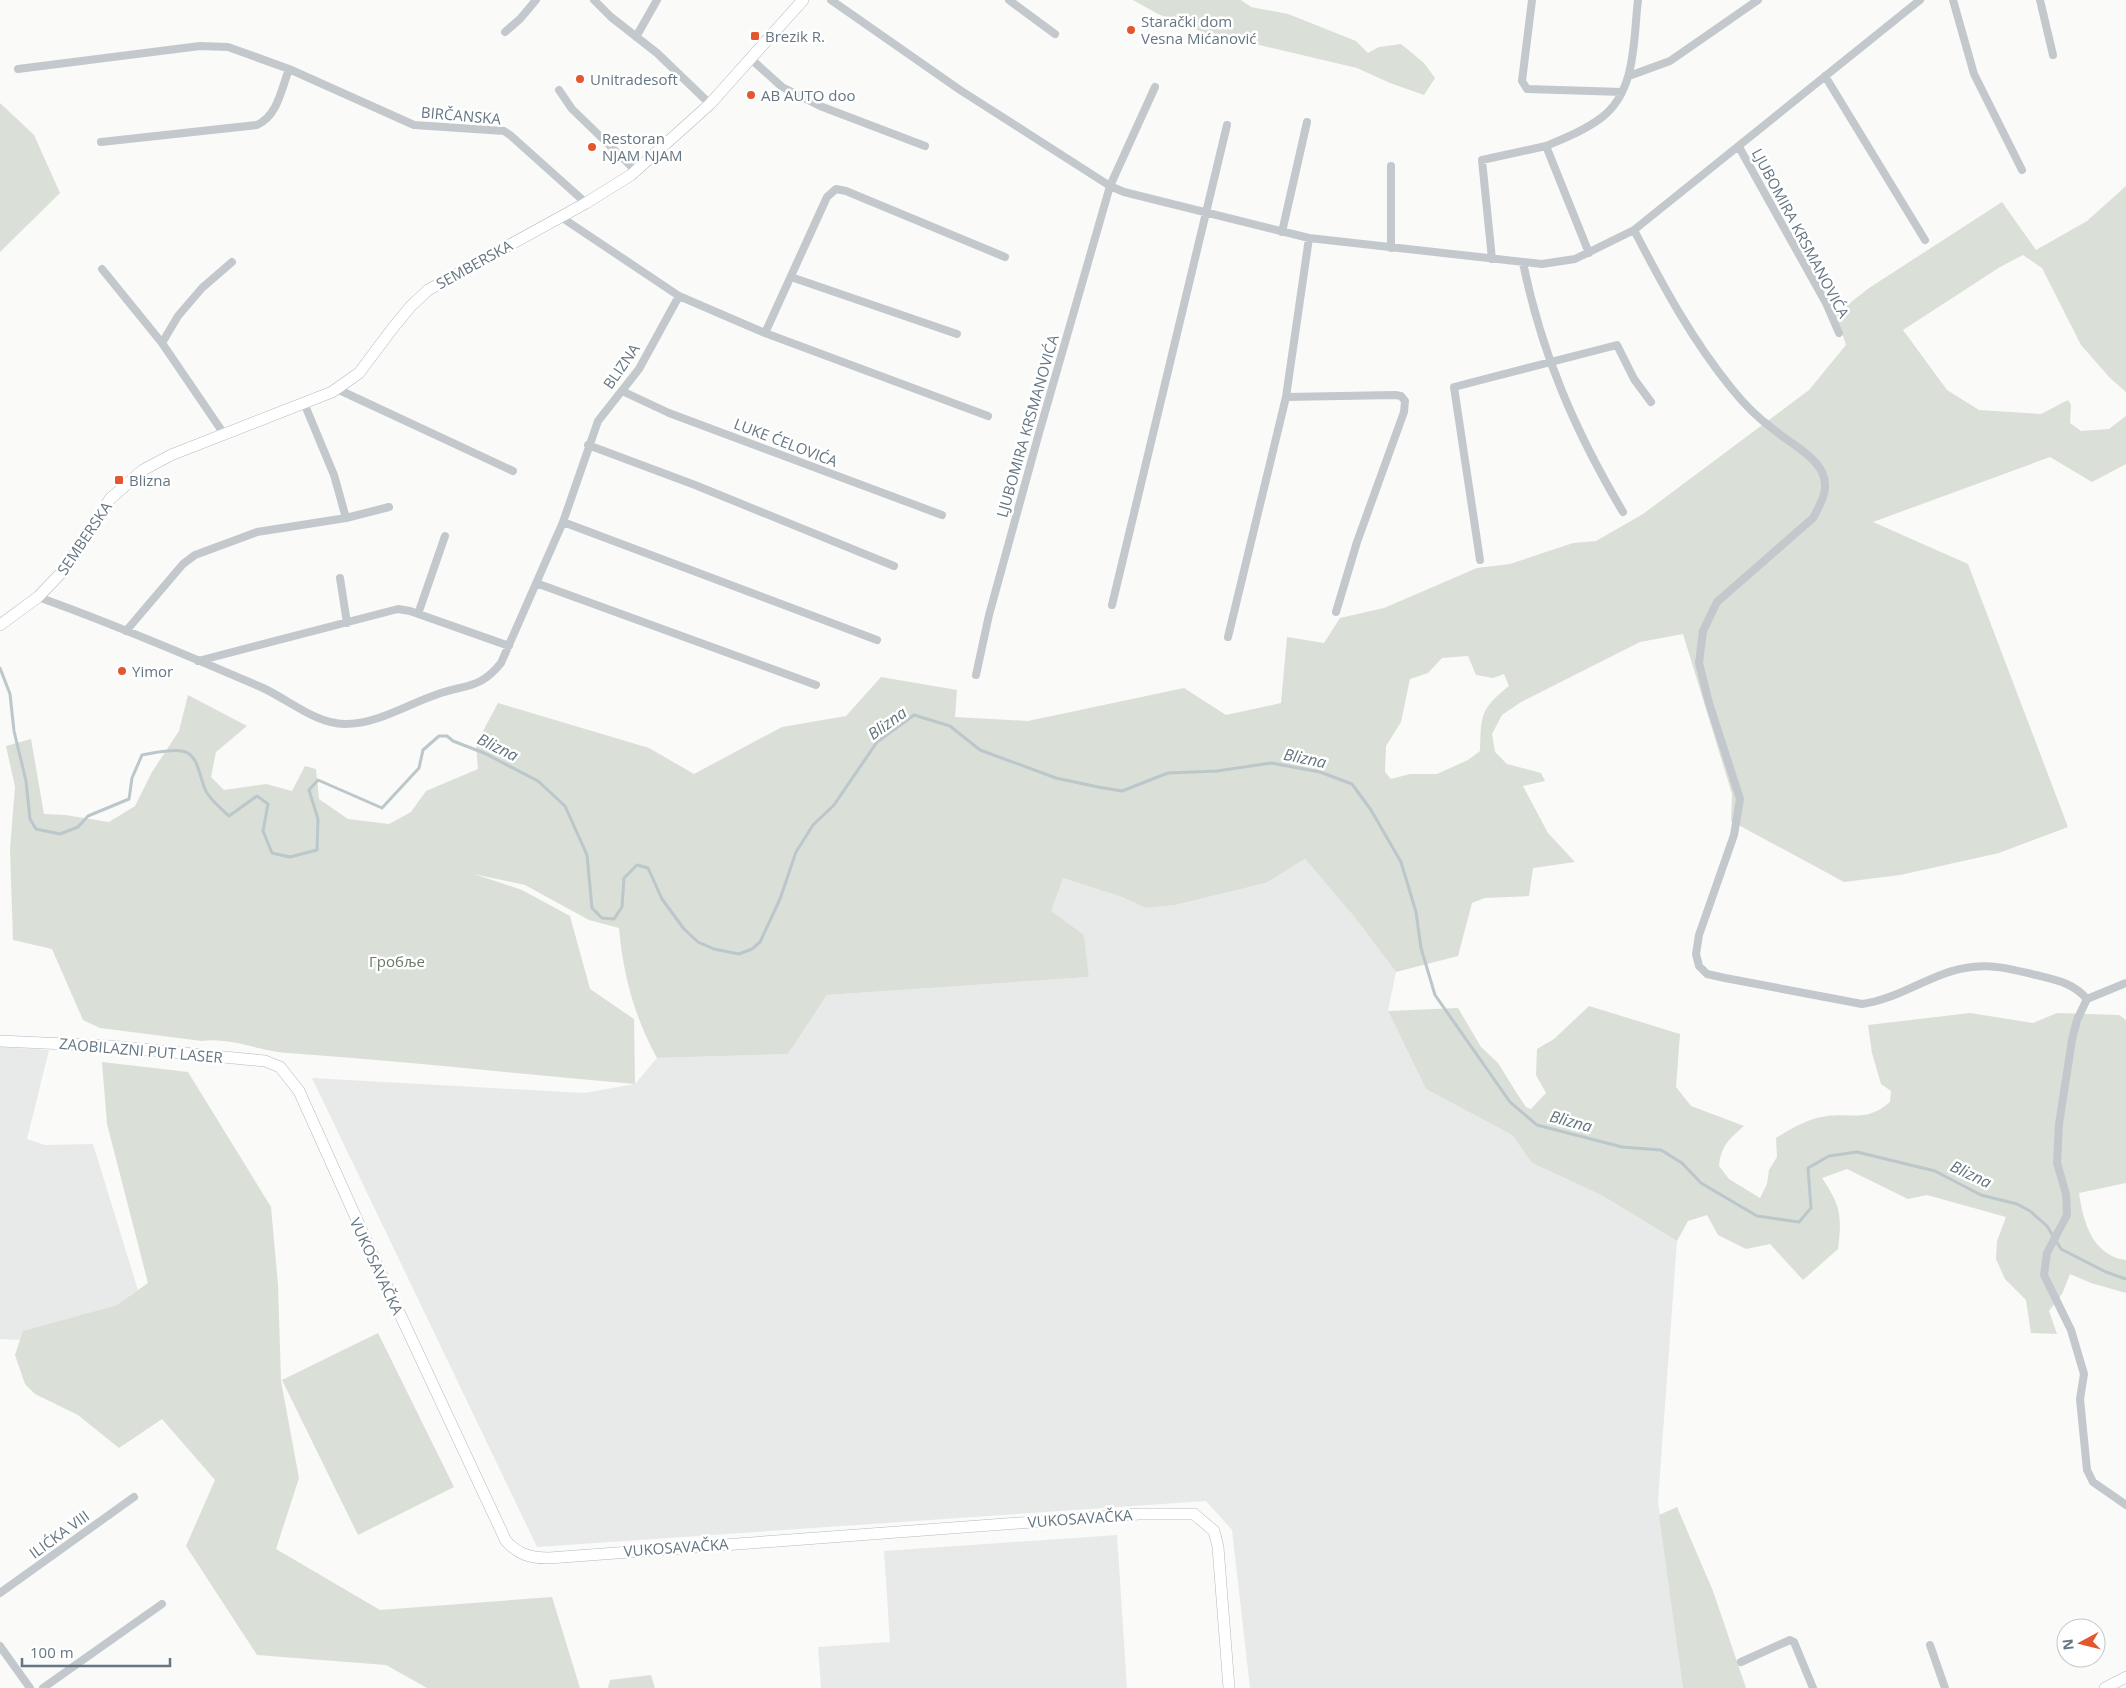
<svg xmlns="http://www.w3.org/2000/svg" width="2126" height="1688" font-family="'Open Sans',sans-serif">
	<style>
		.built { fill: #e8e9e9 }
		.green { fill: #dadfd7; fill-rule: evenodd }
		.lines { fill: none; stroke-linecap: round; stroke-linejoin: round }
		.stream { stroke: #bbc7cb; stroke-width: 3 }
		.secondary-casing { stroke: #b3babf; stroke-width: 12 }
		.street { stroke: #c3c8cc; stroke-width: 8 }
		.secondary { stroke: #fff; stroke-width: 11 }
		.poi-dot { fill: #e4572e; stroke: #fff; stroke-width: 2 }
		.labels { text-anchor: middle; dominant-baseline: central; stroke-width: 5; stroke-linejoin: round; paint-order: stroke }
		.poi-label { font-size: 15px; fill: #657683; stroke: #fff; text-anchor: start }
		.street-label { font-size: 15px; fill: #657683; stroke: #fff }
		.park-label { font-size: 15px; fill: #687a64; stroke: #fff }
		.water-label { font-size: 16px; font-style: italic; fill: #60757c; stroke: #fff }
	</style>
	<rect width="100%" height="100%" fill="#fafaf8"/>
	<path class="built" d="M1305,859l52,61 39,52 -8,39 38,78 86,46 20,28 71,33 74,45 -19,260 25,187h-433l-18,-158 -26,-29 -669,46 -225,-469 272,15 51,-9 22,-26 131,-4 39,-59 262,-18 -5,-42 -34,-24 13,-33 59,19 24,11 29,-3 91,-22z
		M0,1047l49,3 -22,89 18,6 48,-1 45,146 -21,15 -93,26 -4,9 -20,-1z
		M1117,1535l10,153h-306l-3,-41 72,-5 -6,-91z"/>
	<path class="green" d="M1133,0h108l10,7 37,7 68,27 12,12 11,-6 22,-3 23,19 11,15 -11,17 -34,-12 -33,-15 -111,-26 -29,-4 -59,-24z
		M0,103l34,32 26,58 -60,59z
		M2126,186v206l-16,-14 -29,-33 -39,-77 -19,-13 -23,12 -97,63 44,60 32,20 62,4 27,-14 3,5 -1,18 11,8 28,-2 17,-13v48l-34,18 -42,-25 -177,65 95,42 100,263 -69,26 -99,22 -56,7 -113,-61 1,-27 -49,-160 -43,8 -119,60 -19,13 -10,19 3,18 12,12 34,9 4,8 -22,5 25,47 27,29 -42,6 -4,28 -44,2 -13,5 -14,53 -62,16 -39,-52 -52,-61 -39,24 -91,22 -29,3 -24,-11 -59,-19 -12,33 33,24 5,42 -262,18 -39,59 -131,4c-22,-40 -34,-83 -38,-130l-30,-8 -64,-35 -51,-11 48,16 48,26 20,73 44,30 1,65c-116,-10 -231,-23 -347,-31 -29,-2 -58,-16 -86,-12l-102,-13 -17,-8 -31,-71 -39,-9 -3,-91 5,-62 -9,-41 25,-7 13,75 21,1 44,7 26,-16 17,-34 27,-41 9,-36 59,31 -31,26 -5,25 13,13 42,-6 26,7 13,-25 11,3 3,30 29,20 41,5 22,-12 15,-21 52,-22 -2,-25 22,-41 151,45 45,26 88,-47 64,-11 35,-39 76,13 -2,27 73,4 156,-33 42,27 55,-12 6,-66 37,6 16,-25 44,-10 93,-40 33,-4 63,-21 23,-2 47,-27 166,-124 37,-45 -10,-31 33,-26 133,-86 34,48 51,-29zM1468,656l8,19 17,3 11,-4 5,12c-29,23 -28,29 -29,65l-12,9 -31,14h-27l-19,5 -6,-7 1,-26 15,-24 9,-43 18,-6 14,-15z
		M1589,1006l91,28 -4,53 15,19 53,20c-15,13 -23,20 -25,40l10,13 31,19 7,-14 2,-14 8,-13 -1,-19c16,-10 31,-19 51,-22 28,-3 39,6 63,-14l1,-11 -10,-7 -9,-31 -4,-28 102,-12 63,10 24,-10 62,2 7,5v163l-47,10c4,29 14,63 47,67v33l-35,-10 -21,-9 -8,20 -13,17 8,23 -26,-1 -5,-33 -21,-21 -9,-20 1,-18 9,-24 -79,-22 -19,4 -61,-30 -25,9c19,28 20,38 16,71l-35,31 -33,-36 -24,5 -28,-14 -11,-20 -19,6 -11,20 -74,-45 -71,-33 -20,-28 -86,-46 -38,-78 70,-3 23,39 17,16 18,29 10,15 5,2 15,-16 -10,-18 1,-26 17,-10z
		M102,1062l86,10 83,135 7,78 3,96 18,97 -23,71 104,61 172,-13 28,91h-153l-41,-23 -129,-10 -71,-109 29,-66 -53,-61 -43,29 -41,-33 -43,-21 -10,-10 -10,-29 8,-24 94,-26 31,-22 -41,-159z
		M378,1333l76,154 -96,48 -76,-155z
		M1677,1507l36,84 33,97h-63l-24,-173z
		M651,1675l4,13h-47l2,-8z"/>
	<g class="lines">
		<path class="stream" d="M0,668l10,26 4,37 12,50 4,38 6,10 24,5 18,-7 10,-11 41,-17 3,-21 10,-23c13,-2 27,-6 40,-4 18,3 17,29 25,42 6,9 14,16 22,23l28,-20 11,8 -5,27 9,22 18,4 27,-7 1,-31 -9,-29 9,-10 64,28 37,-40 4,-18 16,-14h8l6,5 31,12 54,28 27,25 22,49 5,53 10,10 12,1 8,-12 2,-29 13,-13 11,3 14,31 22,30 14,13 16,7 25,5 13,-5 8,-7 20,-43 16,-47 17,-27 21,-20 43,-63 37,-27 36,11 30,24 76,28 42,9 24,4 46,-18 49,-2 54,-8 49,9 32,12 19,26 30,52 15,50 5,36 14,47 75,107 27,23 85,22 39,3 21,13 19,20 56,33 42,6 12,-14 -3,-40 21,-12 28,-4 78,19 46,24 36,9 13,7 17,15 14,23 45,23 20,7"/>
		<defs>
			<path id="secondary" d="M0,625l38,-28 26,-27 46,-71 33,-29 28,-15 161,-63 27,-19 33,-44 19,-23 17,-16 158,-87 45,-28 79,-71 93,-104
				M0,1041l110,5 155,15 15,6 19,24 85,189 122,261c13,14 25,17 43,17l590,-44h55l20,17 4,16 11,141
				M2105,1688l21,-11"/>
		</defs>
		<use href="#secondary" class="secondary-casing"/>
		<path class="street" d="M594,0l17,17 46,36 53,51
			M831,0l129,90 150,96 14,6 185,46 233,26 33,-5 59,-29 286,-230
			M1009,0l46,34
			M1532,0l-10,81 5,8 95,3
			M1953,0l21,74 48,96
			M2040,0l13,55
			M505,32l15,-13 16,-19
			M636,37l21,-37
			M751,59l31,28 38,19 105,40
			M18,69l182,-23 28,1 61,22 125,56 90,6 6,4 76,68
			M1629,76l41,-15 88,-61
			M1825,76l100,164
			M559,90l13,19 64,62
			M101,142l156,-17c21,-10 24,-35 32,-56
			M1739,147l87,156 13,30
			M1391,166v82
			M561,217l118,79 86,37 223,83
			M1634,230c29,56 58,110 98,159 12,15 26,29 41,40 15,13 40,25 49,43 8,17 -1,31 -9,46l-96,84 -14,29 -4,32 10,40 31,96 -6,36 -35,100 -3,19 3,12 8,8 18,4 137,26c39,-5 71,-33 110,-37 22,-3 42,3 64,8 21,5 37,8 51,24
			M1282,232l25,-110
			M1589,253l-43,-107c19,-8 39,-16 55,-28 36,-27 32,-78 37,-118
			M1492,259l-10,-99 64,-14
			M1523,263c19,92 52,168 100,249
			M102,269l60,74
			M791,277l166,57
			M765,333l62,-136 9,-8 10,2 159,66
			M337,389l176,82
			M622,391l47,22 273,102
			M1286,397l109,-2 6,1 4,5 -1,11 -47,130 -21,70
			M304,403l30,72 12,43
			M224,434l-62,-91 16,-27 24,-28 30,-26
			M588,445l107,40 199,81
			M563,522l314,118
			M1480,560l-26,-173 163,-42 17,34 17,23
			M340,578l7,45
			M536,583l280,102
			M38,597c76,27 151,59 225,91 26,12 53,36 82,36 33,0 63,-20 93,-30 29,-10 42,-5 63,-31l62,-141 35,-101 41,-52 40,-73
			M1112,605l115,-480
			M418,614l27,-78
			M126,631l57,-67 12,-9 62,-23 89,-14 43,-11
			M1228,637l58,-240 23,-159
			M198,661l200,-52 12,2 99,35
			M976,675l13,-60 50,-182 71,-247 45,-99
			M2126,983l-39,16 -10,21 -5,20 -13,84 -2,39 9,31 1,21 -20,38 -3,22 27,55 13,44 -4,25 7,71 6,12 33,23
			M0,1593l134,-96
			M1930,1645l15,43
			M0,1646l30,42
			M1741,1662l49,-22 4,2 19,46
			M43,1688l119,-84"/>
		<use href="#secondary" class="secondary"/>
	</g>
	<g class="poi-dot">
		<circle cx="1131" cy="30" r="5"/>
		<rect x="750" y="31" width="10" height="10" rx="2.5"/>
		<circle cx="580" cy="79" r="5"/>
		<circle cx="751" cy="95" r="5"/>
		<circle cx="592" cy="147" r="5"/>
		<rect x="114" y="475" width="10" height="10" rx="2.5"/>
		<circle cx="122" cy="671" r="5"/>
	</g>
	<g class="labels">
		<g class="poi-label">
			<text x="1141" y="21">Starački dom<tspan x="1141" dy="17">Vesna Mićanović</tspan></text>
			<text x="765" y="36">Brezik R.</text>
			<text x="590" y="79">Unitradesoft</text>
			<text x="761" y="95">AB AUTO doo</text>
			<text x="602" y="138">Restoran<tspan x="602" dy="17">NJAM NJAM</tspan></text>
			<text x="129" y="480">Blizna</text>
			<text x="132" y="671">Yimor</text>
		</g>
		<g class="street-label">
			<text transform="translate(461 115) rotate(5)">BIRČANSKA</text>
			<text transform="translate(1801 233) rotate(62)">LJUBOMIRA KRSMANOVIĆA</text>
			<text transform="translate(474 264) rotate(-29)">SEMBERSKA</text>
			<text transform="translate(621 366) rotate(-55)">BLIZNA</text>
			<text transform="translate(1027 426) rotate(-74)">LJUBOMIRA KRSMANOVIĆA</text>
			<text transform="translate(786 442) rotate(21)">LUKE ĆELOVIĆA</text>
			<text transform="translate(84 538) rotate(-56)">SEMBERSKA</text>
			<text transform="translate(141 1050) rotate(5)">ZAOBILAZNI PUT LASER</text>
			<text transform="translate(377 1266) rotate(65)">VUKOSAVAČKA</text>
			<text transform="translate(1080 1518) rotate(-4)">VUKOSAVAČKA</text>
			<text transform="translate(59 1534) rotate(-36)">ILIĆKA VIII</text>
			<text transform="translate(676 1547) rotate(-4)">VUKOSAVAČKA</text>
		</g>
		<g class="park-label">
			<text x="397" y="961">Гробље</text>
		</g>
		<g class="water-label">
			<text transform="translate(887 723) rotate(-36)">Blizna</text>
			<text transform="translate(498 747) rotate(26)">Blizna</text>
			<text transform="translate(1305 758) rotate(12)">Blizna</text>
			<text transform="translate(1571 1121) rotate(15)">Blizna</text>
			<text transform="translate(1971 1174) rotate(25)">Blizna</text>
		</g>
	</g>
	<g transform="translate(2081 1643) rotate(263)"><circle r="24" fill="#ffffff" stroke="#c1c8cd"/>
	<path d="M0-4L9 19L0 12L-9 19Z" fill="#e4572e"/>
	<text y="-8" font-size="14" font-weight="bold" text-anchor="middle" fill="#657683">N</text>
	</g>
	<path d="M22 1658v8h148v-8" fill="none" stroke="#657683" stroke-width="2.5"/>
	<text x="30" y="1658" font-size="15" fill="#657683" stroke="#ffffff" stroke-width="4" paint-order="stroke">100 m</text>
</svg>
